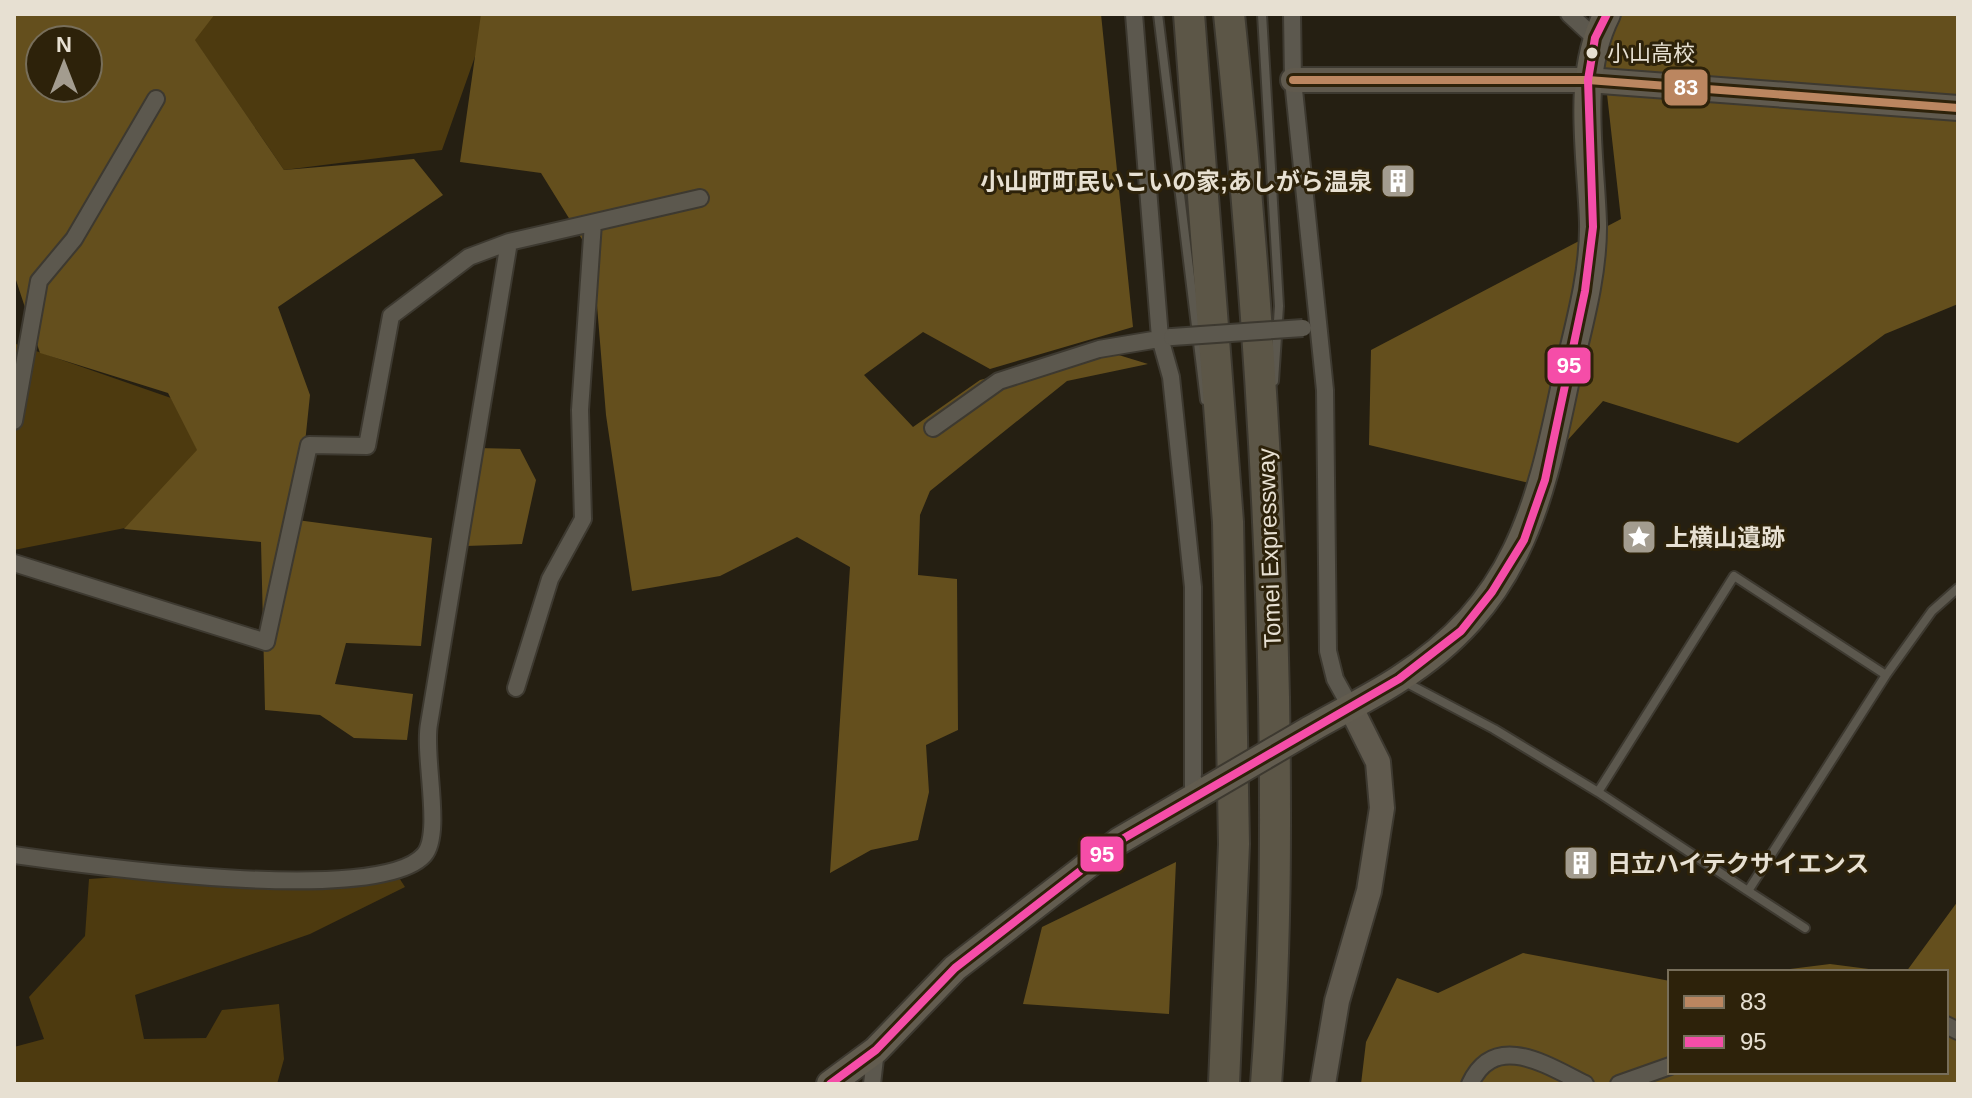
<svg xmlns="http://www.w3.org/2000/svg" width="1972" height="1098" font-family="Helvetica,'Noto Sans JP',sans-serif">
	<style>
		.green { fill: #4d3a0f }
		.forest { fill: #644f1d; fill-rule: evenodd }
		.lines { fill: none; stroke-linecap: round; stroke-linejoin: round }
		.lane-casing { stroke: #3d3930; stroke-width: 12 }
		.street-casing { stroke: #3d3930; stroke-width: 20 }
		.secondary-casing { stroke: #3d3930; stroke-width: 28 }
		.primary-casing { stroke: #3d3930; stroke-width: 30 }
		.highway-casing { stroke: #3d3930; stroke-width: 34 }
		.lane { stroke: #5c584e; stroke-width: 8 }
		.street { stroke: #5c584e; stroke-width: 16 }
		.secondary { stroke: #605a4e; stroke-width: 24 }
		.primary { stroke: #625c4f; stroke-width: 26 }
		.highway { stroke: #5c5647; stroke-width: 30 }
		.street-bridge-casing { stroke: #3d3930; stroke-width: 20; stroke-linecap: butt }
		.primary-bridge-casing { stroke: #3d3930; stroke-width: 30; stroke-linecap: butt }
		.street-bridge { stroke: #5c584e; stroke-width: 16 }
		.primary-bridge { stroke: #625c4f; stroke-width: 26 }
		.bus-1-casing { stroke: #2d220a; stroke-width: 14 }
		.bus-2-casing { stroke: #2d220a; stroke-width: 14 }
		.bus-1 { stroke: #bb8660; stroke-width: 8 }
		.bus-2 { stroke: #f54da8; stroke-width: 8 }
		.bus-dot { fill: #e7e0d2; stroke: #2d220a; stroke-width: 3 }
		.labels { text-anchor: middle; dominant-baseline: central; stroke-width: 6; stroke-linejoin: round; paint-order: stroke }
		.bus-label { font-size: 22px; fill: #e7e0d2; stroke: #2d220a; text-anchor: start }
		.poi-label { font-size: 24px; font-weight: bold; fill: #e7e0d2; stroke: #2d220a; text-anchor: start }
		.street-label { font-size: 24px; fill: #e7e0d2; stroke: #2d220a }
		.line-badge { stroke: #2d220a; stroke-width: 3 }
		.badge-label { font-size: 22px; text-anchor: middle; font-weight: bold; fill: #fff }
	</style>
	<rect width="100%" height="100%" fill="#251f12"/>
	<path class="green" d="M212,14h278l-48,136 -158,20 -90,-131z
		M16,344l155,54 27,53 -68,76 -116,23z
		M394,870l11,17 -95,47 -175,61 9,44 62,-1 16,-28 57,-6 5,55 -7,25h-263v-37l30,-8 -15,-42 56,-61 4,-57 74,-5z"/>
	<path class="forest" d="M14,14h201l-20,26 89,130 130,-11 29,36 -165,112 32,88 -13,125 135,18 -11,108 -75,-3 -11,41 78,10 -6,46 -53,-2 -34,-23 -55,-5 -4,-168 -137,-13 73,-79 -29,-57 -128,-40 -26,-79zM40,40h48v48h-48z
		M481,14h620l32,313 -143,42 -67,-37 -59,43 49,52 67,-47 119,-31 49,15 -81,17 -137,110 -10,24 -2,60 39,4 1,151 -32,15 3,47 -11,48 -47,10 -41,23 20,-306 -53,-30 -77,39 -88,15 -26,-176 -13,-158 -52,-84 -81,-11z
		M1598,14h360v290l-73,30 -147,109 -135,-42 -74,82 -160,-38 2,-95 250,-131z
		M477,448l43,1 16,31 -14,64 -56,2z
		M1176,862l-7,152 -146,-10 19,-77z
		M1958,901v183h-597l5,-42 31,-64 41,15 85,-40 147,28v91h276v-100h-40z
		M1830,964l62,8h-127z"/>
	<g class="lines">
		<defs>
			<path id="lane" d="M1158,14l47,386
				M1262,14l17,292 -5,75
				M1886,675l46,-64 26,-23
				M1403,681l91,48 104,63 136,-216 152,99 -138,216 57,37
				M1598,792l150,99"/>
			<path id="street" d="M1134,14l26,324 11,39 22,210v211
				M1292,14l1,66 32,310 3,261 7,28 15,27
				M1569,14l26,24
				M14,421l25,-140 35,-42 82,-140
				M933,428l66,-47 100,-32 72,-12
				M14,563l252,79 43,-197 58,1 24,-130 78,-59 40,-15
				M516,688l34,-109 33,-60 -3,-109 13,-187
				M14,855c71,10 364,52 410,0 19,-21 -1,-99 5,-131 27,-161 53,-321 80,-482l191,-44
				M1946,1025l12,6
				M872,1084l4,-34
				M1470,1084c25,-54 78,-18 115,0
				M1619,1084l51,-18"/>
			<path id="secondary" d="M1293,80h295l370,28
				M1323,1084l14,-83 32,-110 13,-83 -4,-46 -28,-56"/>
			<path id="primary" d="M1309,730c29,-17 61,-32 90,-51 116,-74 140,-169 166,-295 12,-52 29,-108 28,-161 -2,-69 -18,-146 14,-209
				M830,1084l46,-34 79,-82 164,-127 89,-52"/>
			<path id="highway" d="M1189,14l39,508 6,322 -10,240
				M1229,14c24,227 40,454 45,683 2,129 2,258 -8,387"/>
		</defs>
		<use href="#lane" class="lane-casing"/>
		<use href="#street" class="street-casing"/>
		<use href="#secondary" class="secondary-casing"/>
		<use href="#primary" class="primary-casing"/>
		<use href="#highway" class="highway-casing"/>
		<use href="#lane" class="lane"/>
		<use href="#street" class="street"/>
		<use href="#secondary" class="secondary"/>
		<use href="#primary" class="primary"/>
		<use href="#highway" class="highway"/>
		<defs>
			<path id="street-bridge" d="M1172,337l131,-9"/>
			<path id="primary-bridge" d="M1208,789l101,-59"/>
		</defs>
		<use href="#street-bridge" class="street-bridge-casing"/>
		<use href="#primary-bridge" class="primary-bridge-casing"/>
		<use href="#street-bridge" class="street-bridge"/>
		<use href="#primary-bridge" class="primary-bridge"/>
		<defs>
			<path id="bus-1" d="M1293,80h295l370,28"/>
			<path id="bus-2" d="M830,1084l46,-34 79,-82 164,-127 280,-162 62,-48 31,-39 32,-52 21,-60 40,-189 8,-64 -5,-147 7,-42 12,-24"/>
		</defs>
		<use href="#bus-1" class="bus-1-casing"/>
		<use href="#bus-2" class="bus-2-casing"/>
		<use href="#bus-1" class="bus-1"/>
		<use href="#bus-2" class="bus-2"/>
	</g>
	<defs>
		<symbol id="building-square" viewBox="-11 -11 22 22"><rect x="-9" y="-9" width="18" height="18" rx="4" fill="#a39c8f" stroke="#2d220a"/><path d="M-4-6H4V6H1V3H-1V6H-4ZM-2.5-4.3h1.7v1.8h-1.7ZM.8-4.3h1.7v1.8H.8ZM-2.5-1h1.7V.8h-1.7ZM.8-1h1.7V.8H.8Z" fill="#fff"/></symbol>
		<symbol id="sight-square" viewBox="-11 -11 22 22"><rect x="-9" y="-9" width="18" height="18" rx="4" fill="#a39c8f" stroke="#2d220a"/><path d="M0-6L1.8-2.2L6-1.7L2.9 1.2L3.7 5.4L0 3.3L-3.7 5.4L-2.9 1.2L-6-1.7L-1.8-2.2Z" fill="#fff"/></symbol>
	</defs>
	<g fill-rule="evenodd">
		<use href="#building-square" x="1378" y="161" width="40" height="40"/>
		<use href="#sight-square" x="1619" y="517" width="40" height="40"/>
		<use href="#building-square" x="1561" y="843" width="40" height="40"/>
	</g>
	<circle class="bus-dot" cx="1592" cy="53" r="7"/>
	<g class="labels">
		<g class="bus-label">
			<text x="1607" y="53">小山高校</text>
		</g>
		<g class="poi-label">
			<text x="1372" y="181" text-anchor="end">小山町町民いこいの家;あしがら温泉</text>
			<text x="1665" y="537">上横山遺跡</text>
			<text x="1607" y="863">日立ハイテクサイエンス</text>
		</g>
		<g class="street-label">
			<text transform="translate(1269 548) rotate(-92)">Tomei Expressway</text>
		</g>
	</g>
	<g class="line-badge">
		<rect x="1663" y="68" width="46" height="39" rx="8" fill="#bb8660"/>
		<rect x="1546" y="346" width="46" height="39" rx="8" fill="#f54da8"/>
		<rect x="1079" y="835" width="46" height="38" rx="8" fill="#f54da8"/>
	</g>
	<g class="badge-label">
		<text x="1686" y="95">83</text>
		<text x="1569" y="373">95</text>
		<text x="1102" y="862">95</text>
	</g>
	<rect width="1972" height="1098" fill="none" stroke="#e7e0d2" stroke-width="32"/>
	<rect x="1668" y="970" width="280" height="104" fill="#2d220a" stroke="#776e5a" stroke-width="2"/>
	<rect x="1684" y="996" width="40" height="12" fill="#bb8660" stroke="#776e5a" stroke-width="2"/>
	<text x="1740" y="1010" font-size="24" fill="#e7e0d2">83</text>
	<rect x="1684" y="1036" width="40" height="12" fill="#f54da8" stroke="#776e5a" stroke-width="2"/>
	<text x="1740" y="1050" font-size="24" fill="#e7e0d2">95</text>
	<g transform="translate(64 64)"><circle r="38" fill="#2d220a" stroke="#776e5a" stroke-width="2"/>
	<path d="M0-6L14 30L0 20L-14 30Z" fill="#a39c8f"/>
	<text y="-12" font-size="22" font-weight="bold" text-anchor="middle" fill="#e7e0d2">N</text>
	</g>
</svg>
